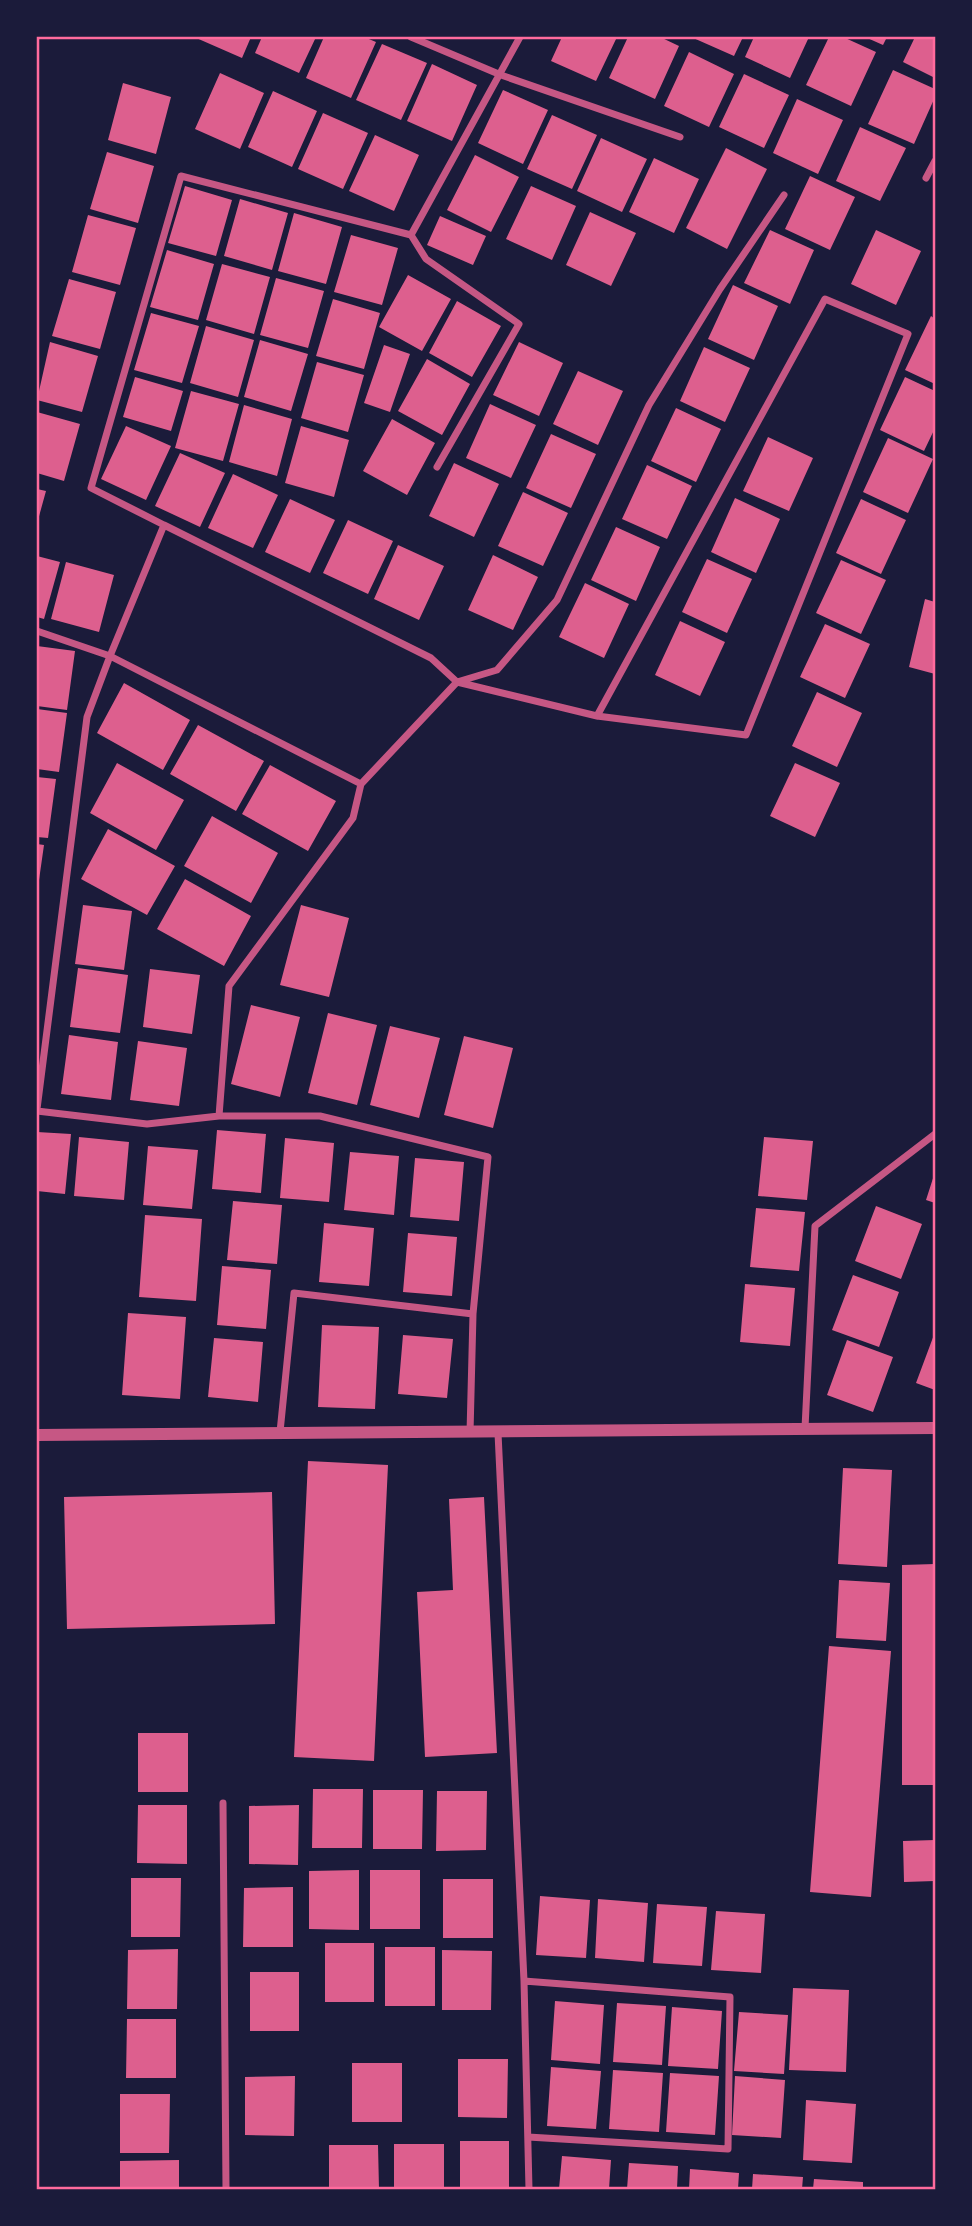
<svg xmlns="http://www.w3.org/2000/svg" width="972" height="2226" font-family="'Varela Round',sans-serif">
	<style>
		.building { fill: #dd5f8e }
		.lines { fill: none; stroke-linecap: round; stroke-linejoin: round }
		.minor { stroke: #c65784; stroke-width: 7 }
		.tertiary { stroke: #c65784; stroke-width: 12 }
		.neatline { fill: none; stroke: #ff6b9d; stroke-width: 2.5 }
	</style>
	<rect width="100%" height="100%" fill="#1b1b3a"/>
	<path class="building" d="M194,37h57l-9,21z
		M262,37h54l-17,36 -44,-20z
		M324,37h40l12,5 -25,56 -45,-20z
		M562,37h55l-21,44 -45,-20z
		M628,37h32l19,9 -24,53 -46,-21z
		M691,37h52l-9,19z
		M754,37h55l-19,41 -45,-21z
		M829,37h14l33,15 -25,54 -45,-21z
		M865,37h22l-4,8z
		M915,37h20v41l-32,-16z
		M382,44l45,19 -26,57 -45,-20z
		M689,52l45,22 -25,53 -45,-21z
		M432,64l45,21 -25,56 -45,-20z
		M893,70l42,19v8l-21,47 -46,-20z
		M220,73l44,20 -24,56 -45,-20z
		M744,74l45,21 -25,53 -45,-21z
		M123,83l48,14 -15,57 -48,-14z
		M503,90l45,20 -25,54 -45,-21z
		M273,91l44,20 -25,56 -44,-20z
		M797,99l46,21 -25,54 -45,-21z
		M323,113l45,20 -25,56 -45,-20z
		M552,115l45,20 -25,54 -45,-20z
		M860,127l46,21 -26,53 -44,-20z
		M375,135l44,20 -25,56 -45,-20z
		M601,138l46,21 -25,53 -45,-21z
		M726,148l41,21 -40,80 -41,-21z
		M107,152l47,14 -16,57 -48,-14z
		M475,155l44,22 -28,55 -44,-22z
		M654,158l45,21 -25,54 -45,-21z
		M810,176l45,21 -25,53 -45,-21z
		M185,186l47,14 -16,56 -48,-13z
		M531,186l45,20 -24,54 -46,-21z
		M240,199l48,14 -16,57 -48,-14z
		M590,212l46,21 -25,53 -45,-21z
		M294,213l48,14 -16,57 -48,-13z
		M88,215l48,13 -16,57 -48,-13z
		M440,216l46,20 -13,29 -46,-20z
		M770,230l44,20 -24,54 -46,-21z
		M876,230l45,21 -25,54 -45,-21z
		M351,235l47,13 -16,57 -48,-13z
		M167,250l47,14 -16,56 -48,-13z
		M222,264l48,13 -16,57 -48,-14z
		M408,275l43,24 -29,52 -43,-24z
		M276,278l48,13 -16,57 -48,-13z
		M69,279l47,13 -16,57 -48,-13z
		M733,285l45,21 -24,54 -46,-21z
		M333,299l47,14 -16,56 -48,-13z
		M457,301l44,25 -29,51 -43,-24z
		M151,313l48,13 -17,57 -48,-13z
		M931,316l4,3v65l-30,-14z
		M206,326l48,14 -16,57 -48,-14z
		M260,340l48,14 -17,57 -47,-14z
		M50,342l48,14 -16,56 -45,-12z
		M519,342l44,21 -24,53 -46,-21z
		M384,345l26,9 -20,58 -26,-9z
		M704,347l46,21 -25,54 -45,-21z
		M427,359l43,25 -28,51 -44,-24z
		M317,362l47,13 -16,57 -47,-14z
		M578,371l45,20 -25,54 -45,-21z
		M135,377l48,14 -12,40 -48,-14z
		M905,377l30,14v37l-11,23 -44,-21z
		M191,391l48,13 -16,57 -48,-13z
		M490,404l46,21 -25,53 -45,-20z
		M244,405l48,14 -15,57 -48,-14z
		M676,408l45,21 -25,53 -45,-21z
		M37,412l43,12 -16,57 -27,-8z
		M392,419l43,24 -28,52 -44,-24z
		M126,426l45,20 -25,54 -45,-21z
		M301,426l48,14 -15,57 -49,-14z
		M551,434l45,20 -25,54 -45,-20z
		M768,437l45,21 -24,53 -46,-20z
		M888,438l45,21 -25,54 -45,-21z
		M180,453l45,20 -25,54 -45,-21z
		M454,463l45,21 -25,53 -45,-21z
		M647,465l45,21 -25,53 -45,-20z
		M233,474l45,21 -25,53 -45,-20z
		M37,489l9,2 -8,29h-1z
		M523,492l45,21 -25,53 -45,-20z
		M735,498l45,21 -24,54 -45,-21z
		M290,499l45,21 -25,53 -45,-21z
		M861,499l45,21 -25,54 -45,-21z
		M348,520l45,21 -25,53 -45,-21z
		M616,527l44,20 -24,54 -45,-21z
		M398,545l46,21 -25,54 -45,-21z
		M493,555l45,22 -25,53 -45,-20z
		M37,556l23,6 -16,57 -7,-2z
		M707,559l45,20 -25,54 -45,-21z
		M841,560l45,20 -25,54 -45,-21z
		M66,562l48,13 -15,57 -48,-13z
		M585,583l44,21 -25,54 -45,-21z
		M925,599l10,3v72l-26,-7z
		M680,621l45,21 -25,54 -45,-21z
		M825,624l45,20 -25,54 -45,-21z
		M37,646l38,5 -8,59 -30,-4z
		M124,683l66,37 -27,50 -66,-37z
		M817,692l45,21 -25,54 -45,-21z
		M37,709l30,4 -8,59 -22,-3z
		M198,725l66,36 -28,50 -66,-37z
		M117,763l67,37 -28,50 -66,-37z
		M795,763l45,20 -25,54 -45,-21z
		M270,765l66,36 -28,50 -66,-37z
		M37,777l19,2 -8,59 -11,-1z
		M212,816l66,37 -27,50 -67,-37z
		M108,829l67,37 -28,49 -66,-36z
		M37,844l7,1 -6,42h-1z
		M185,879l66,37 -27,50 -67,-37z
		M83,905l49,6 -8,59 -49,-6z
		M301,905l48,13 -20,79 -49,-12z
		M78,968l50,7 -8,58 -50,-6z
		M150,969l50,6 -8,59 -49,-7z
		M251,1005l49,12 -20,80 -49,-13z
		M328,1013l49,12 -20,80 -49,-12z
		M390,1026l50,12 -21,80 -49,-13z
		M69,1035l49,7 -7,58 -50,-6z
		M464,1036l49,12 -20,80 -49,-13z
		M138,1041l49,7 -8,58 -49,-6z
		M217,1130l49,4 -5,59 -49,-4z
		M37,1132l34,2 -6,60 -28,-3z
		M79,1137l50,5 -5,58 -50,-4z
		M764,1137l49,4 -6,59 -49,-4z
		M285,1138l49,5 -5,59 -49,-4z
		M148,1146l50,4 -6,59 -49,-4z
		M350,1152l49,4 -5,59 -50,-5z
		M415,1158l49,4 -5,59 -49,-4z
		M935,1172v31l-9,-3z
		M233,1201l49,4 -5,59 -50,-4z
		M876,1206l46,18 -21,55 -46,-18z
		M756,1208l49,4 -6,59 -49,-4z
		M145,1215l57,4 -6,82 -57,-4z
		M324,1223l50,5 -5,58 -50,-4z
		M408,1233l49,4 -5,59 -49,-4z
		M222,1266l49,4 -5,59 -49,-4z
		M853,1275l46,17 -20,55 -47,-17z
		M745,1284l50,4 -5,58 -50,-4z
		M128,1313l58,4 -6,82 -58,-4z
		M322,1325l57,2 -4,82 -57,-2z
		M935,1332v58l-19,-7z
		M403,1335l50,4 -6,59 -49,-4z
		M214,1338l49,4 -5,60 -50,-5z
		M847,1340l46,17 -20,55 -46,-17z
		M308,1461l80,4 -14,296 -80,-4z
		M843,1468l49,2 -5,97 -49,-3z
		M272,1492l3,132 -208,5 -3,-132z
		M484,1497l13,256 -72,4 -8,-165 36,-2 -4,-91z
		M935,1564v221h-33v-220z
		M839,1580l51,3 -4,58 -50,-3z
		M829,1646l62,5 -20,246 -61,-5z
		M138,1733h50v59h-50z
		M313,1789h50l-1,59h-50z
		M373,1790h50l-1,59h-49z
		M437,1791h50l-1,59 -50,1z
		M138,1805h49v59l-50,-1z
		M299,1805l-1,60 -49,-1v-58z
		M935,1840v41l-31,1 -1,-41z
		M359,1870v60l-50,-1v-58z
		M370,1870h50v59h-50z
		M131,1878h50l-1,59h-49z
		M443,1879h50v59h-50z
		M293,1887v60h-50l1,-59z
		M540,1896l50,4 -4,58 -50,-3z
		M598,1899l50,4 -4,59 -49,-4z
		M657,1904l50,3 -5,59 -49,-3z
		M716,1911l49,3 -4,59 -50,-3z
		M325,1943h49v59h-49z
		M385,1947h50v59h-50z
		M178,1949l-1,60h-50l1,-59z
		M442,1950l50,1 -1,59h-49z
		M250,1972h49v59h-49z
		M793,1988l56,2 -3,82 -57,-2z
		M555,2001l49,4 -4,59 -49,-4z
		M617,2003l49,3 -4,59 -49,-3z
		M672,2007l50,4 -4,58 -50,-3z
		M739,2012l49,3 -4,59 -50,-3z
		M127,2019h49v59h-50z
		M458,2059h50l-1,59 -49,-1z
		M352,2063h50v59h-50z
		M551,2067l50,4 -5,58 -49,-3z
		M613,2070l50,3 -4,59 -50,-3z
		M670,2073l49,3 -4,59 -49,-3z
		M295,2076l-1,60 -49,-1v-58z
		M735,2076l50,4 -4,58 -49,-3z
		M120,2094h50l-1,59h-49z
		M806,2100l50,4 -4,59 -49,-3z
		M460,2141h49v48h-49z
		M394,2144h50v45h-50z
		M329,2145h49l1,44h-50z
		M562,2156l49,4 -2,29h-50z
		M179,2160v29h-59v-28z
		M629,2163l49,3 -1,23h-50z
		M690,2169l49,4 -1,16h-49z
		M753,2174l50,3 -1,12h-50z
		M814,2179l49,3v7h-50z"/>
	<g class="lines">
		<path class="minor" d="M411,37l90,38 179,62
			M926,178l9,-17
			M411,235l15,24 93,65 -82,143
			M164,525l267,133 26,24 140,34 149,19 162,-401 -83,-35 -228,417
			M37,631l73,25 54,-131 -73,-37 90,-312 230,59 109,-198
			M37,1109l50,-392 23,-61 251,128
			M37,1111l110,13 72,-8h101l168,41 -15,157 -3,119
			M219,1116l10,-130 124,-168 8,-34 96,-102 40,-12 60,-70 92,-195 71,-116 64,-94
			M805,1428l10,-202 120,-92
			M280,1432l14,-139 179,21
			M498,1433l26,548 5,208
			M223,1803l3,386
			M524,1981l206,16 -2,152 -200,-12"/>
		<path class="tertiary" d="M37,1435l898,-7"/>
	</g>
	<rect width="972" height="2226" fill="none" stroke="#1b1b3a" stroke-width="77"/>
	<rect x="38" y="38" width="896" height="2150" class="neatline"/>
</svg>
